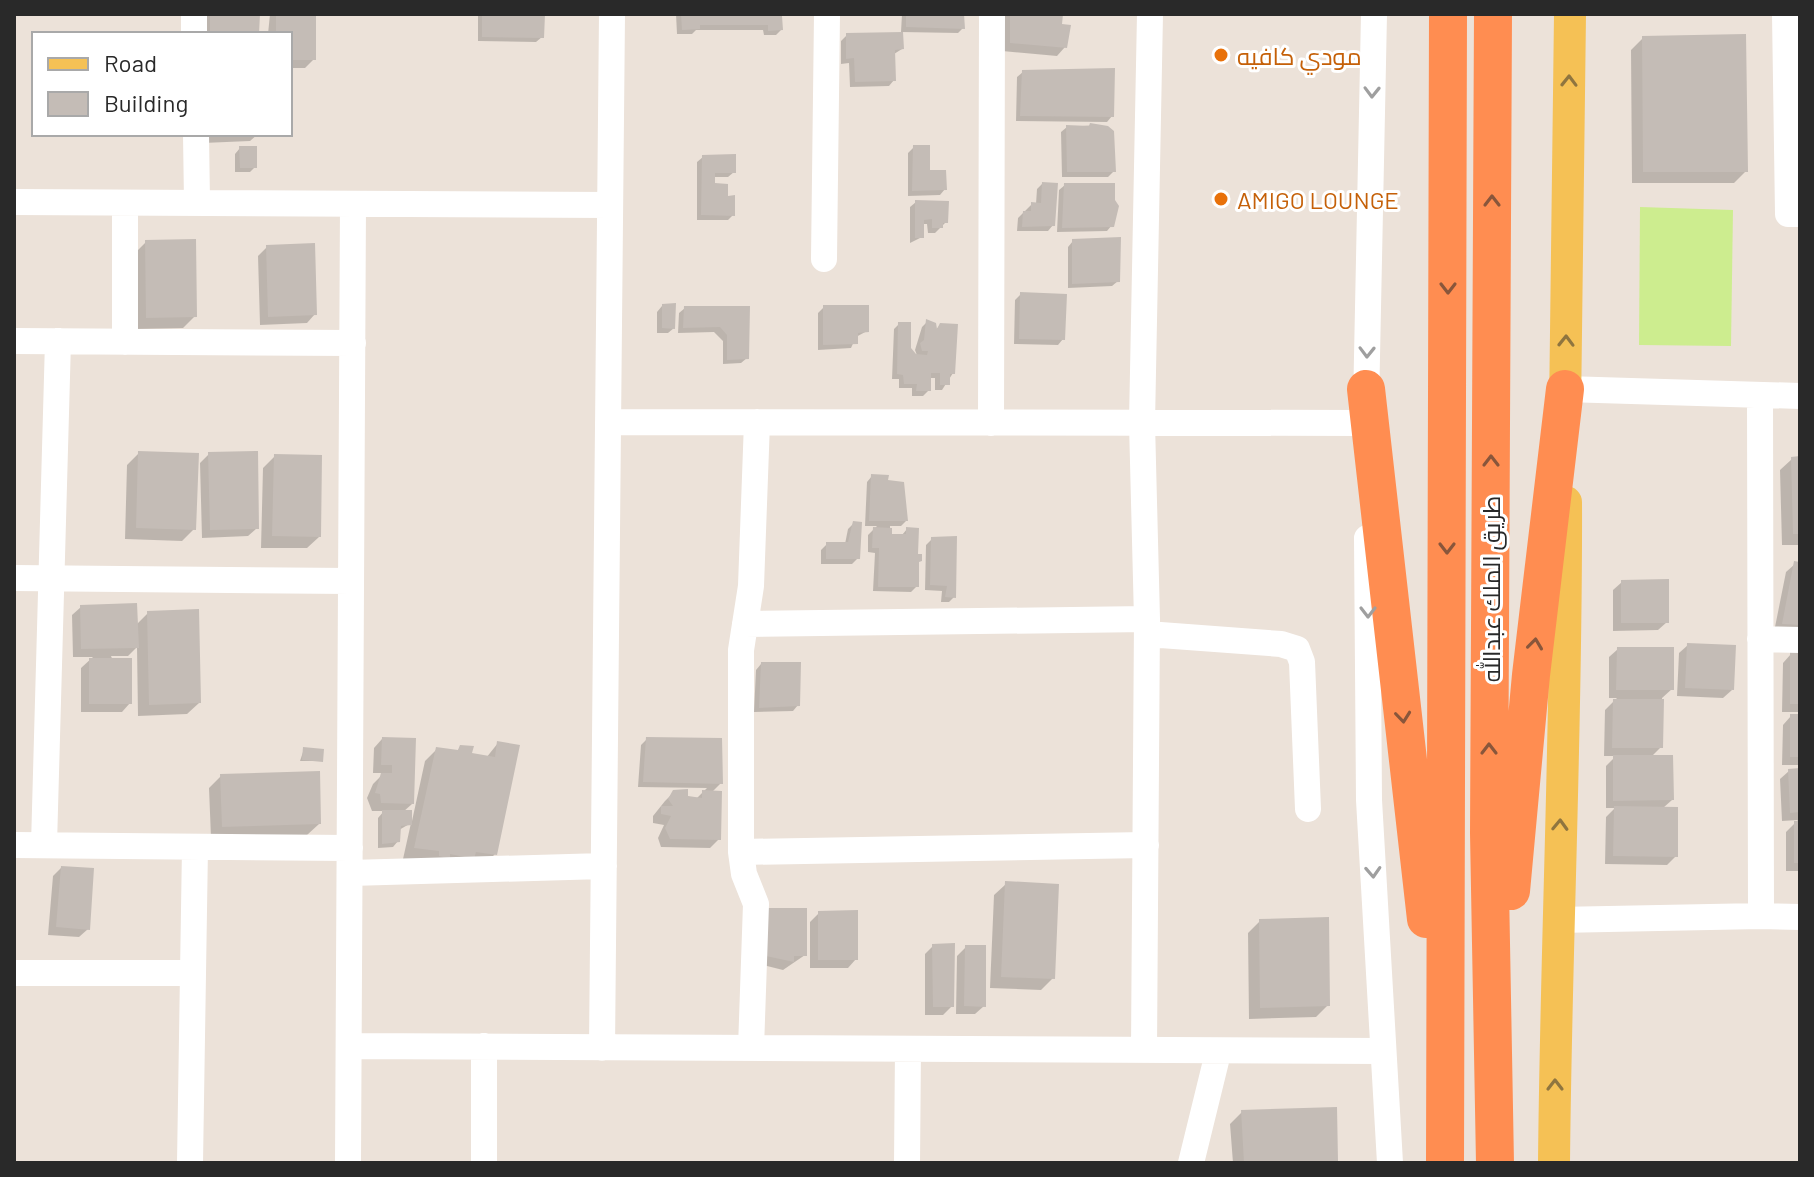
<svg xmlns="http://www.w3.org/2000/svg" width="1814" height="1177" font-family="Barlow,Cairo,sans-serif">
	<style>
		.pitch { fill: #cded8f }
		.shadow { fill: #0003 }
		.building { fill: #c4bcb6 }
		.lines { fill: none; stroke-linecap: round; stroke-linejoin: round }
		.minor { stroke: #fff; stroke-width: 26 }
		.major { stroke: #f5c155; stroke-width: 32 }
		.highway { stroke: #ff8d51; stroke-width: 38 }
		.oneway { stroke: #8f753f }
		.oneway2 { stroke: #9f9f9f }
		.oneway3 { stroke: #89563b }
		.food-dot { fill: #e8710a; stroke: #fff; stroke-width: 3 }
		.labels { text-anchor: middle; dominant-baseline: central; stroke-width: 6; stroke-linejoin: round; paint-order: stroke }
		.food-label { font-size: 24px; fill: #c56008; stroke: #fff; text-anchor: start }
		.street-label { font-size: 24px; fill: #292929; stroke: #fff }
	</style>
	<rect width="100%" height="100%" fill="#ece2d9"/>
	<path class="pitch" d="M1640,207l93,3 -2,136 -92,-1z"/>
	<path class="shadow" d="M207,14h51l-1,20h-55z
		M270,14h44v45l-9,9h-15v-34h-22z
		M478,14h51l13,23 -6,5 -58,-1z
		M676,14h98l7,16 -5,5h-12l-1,-5h-67l-4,4h-15z
		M902,14h48l13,14 -5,5 -57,-1z
		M1005,14h56l-1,11 5,22 -8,9 -55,-5z
		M847,35l55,14 -8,5v26l-5,6 -39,1 -1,-24 -8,1v-23z
		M1643,38l103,133 -12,12h-102l-1,-133z
		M1023,72l89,44 -5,6 -91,-1 1,-44z
		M1098,125l16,46 -6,6h-46l-1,-45 6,-5z
		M203,134h55l-8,7 -47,2z
		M914,147l14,25 17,17 -5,6 -32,1v-43z
		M240,148l15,19 -5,5h-15v-18z
		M703,157l31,15 -6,5h-15v8l13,13 7,17 -5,5h-31v-58z
		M1042,184l11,41 -5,6h-31l1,-13 14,-14h4l1,-15z
		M1065,185l47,40 -5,6 -50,1 2,-42z
		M916,202l30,20 -11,11h-7l-1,-9h-5v13l-12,6v-36z
		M1073,241l45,40 -6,5 -44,2v-41z
		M146,242l49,74 -12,12 -49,1v-75z
		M267,247l48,67 -8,9 -47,2 -2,-69z
		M1021,294l42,45 -5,6 -44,-1 1,-44z
		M662,306l12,22 -6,5h-11v-21z
		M824,307l43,24 -11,6 -5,11 -33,2v-37z
		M685,308h63l-1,50 -6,5 -18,1v-23l-9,-9 -36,1 1,-20z
		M927,322l8,9 5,-6 13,48 -11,17h-7v-12h-6v12l-6,6h-11v-8h-13v-9h-7l2,-50 5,-5 10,25 9,9 -3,-8 7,-23z
		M139,453l55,76 -12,12 -57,-2 2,-74z
		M209,454l48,74 -9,8 -46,2 -2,-75z
		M275,456l44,81 -12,11h-46l2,-80z
		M1800,458v87h-18l-2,-75 12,-11z
		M872,476l14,6 20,39 -5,5h-11v10l12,-1 5,-6 10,35v22l-6,6 -38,-1 2,-38 -7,-1v-17l9,-9h-12l2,-44z
		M854,523l4,35 -6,6h-31v-14l6,-6h18l3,-15z
		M932,539l22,58 -5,5h-8l1,-11 -17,-1 1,-45z
		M1795,564h5v69l-26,-1 12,-60z
		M1622,582l45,40 -9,8 -45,1v-41z
		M81,607l55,18 12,-12 51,90 -12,11 -49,2 -1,-69 -9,9h-17l19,47 -8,9h-41v-44l12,-11h-20l-1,-42z
		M1688,645l44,45 -9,8 -46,-2 2,-43z
		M1618,649l54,40 -10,9 -1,49 -10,10 21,43 -9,8 13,48 -9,9 -62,-1 1,-47 9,-9h-9v-42l10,-10h-12l1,-46 12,-12h-8v-41z
		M1791,654h9v58h-18l1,-49z
		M761,664l37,41 -5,6 -39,1 2,-42z
		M1791,716h9v49h-18l1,-40z
		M382,739l30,65 -9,8 9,9 13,-60 12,-12 19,3 5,-5 9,8 16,3 12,-15 -3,111 -12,12 -80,-7 8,-36 -12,7 -1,11 -5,6 -15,1v-30l6,-7h-12l-5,-13 6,-14 11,-11h-11l1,-25z
		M647,739l74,44 -9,9 7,47 -9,9 -49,-1 -3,-9 6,-13 -11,-2v-7l12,-15 9,-9 22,7 11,-11 -69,-1 3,-42z
		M304,749l17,12h-21z
		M1800,770v101h-14v-39l12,-12 -16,1 -2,-42 9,-8z
		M221,776l98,48 -12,11 -96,3 -2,-50z
		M61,868l27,61 -9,8 -31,-2 5,-59z
		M1006,884l47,94 -12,12 -51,-2 4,-93z
		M768,910l37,45 -22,15 -24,-6z
		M819,913l37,46 -8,9h-38v-46z
		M1260,921l68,84 -12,12 -67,2 -1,-86z
		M933,946l19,60 -9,9h-18v-61z
		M966,947l18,59 -9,8h-19l1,-58z
		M1242,1112l94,49 -103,2 -3,-39z"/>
	<path class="building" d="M210,14h50l-1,20h-49z
		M276,14h40v46h-26v-26h-14z
		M482,14h63l-1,24 -62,-1z
		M681,14h95l6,2 1,14 -15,1v-6h-68v4l-18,1z
		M906,14h58l1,15 -59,-2z
		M1010,14h53l-1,10 9,1 -4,23 -57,-5z
		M903,32l1,17 -9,1 1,31 -41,1 -1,-24 -8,1v-26z
		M1746,34l2,138h-105l-1,-136z
		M1115,68l-1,49 -94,-1 2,-46z
		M1090,123l18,3 6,5 2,41h-49l-1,-47 23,1z
		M913,145h17v25h16l1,20 -35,1z
		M239,146h18v22h-17z
		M736,154v19h-21v10l13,1v12l7,-1v21l-34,-1 1,-60z
		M1042,182l16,1 -3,43 -33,1 1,-16h8v-9l10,1z
		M1064,183h51v17l4,6 -5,21 -52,1z
		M915,200l34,1 -1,22h-5v5h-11v-9l-8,1v18h-9z
		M1121,237l-1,45 -48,2v-45z
		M196,239l1,78 -51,1 -1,-78z
		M315,243l2,72 -49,2 -2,-72z
		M1020,292l47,2 -2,46 -46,-1z
		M676,303l-1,26 -13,-1v-24z
		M823,305h46v27l-11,1v11l-35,1z
		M684,306h66l-1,53 -22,1v-25l-7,-8 -37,1z
		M926,319l10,4 1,6 3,-6 18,1 -3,50h-5v11h-10v-12h-9v18h-15l1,-7h-13l-1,-9 -6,-1 1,-52h13v26l5,6 11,1 1,-4h-6l-2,-8 4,-3z
		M138,451l61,2 -3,77 -60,-2z
		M258,451l1,78 -49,1 -2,-78z
		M274,454l48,1 -1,82 -49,-1z
		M1800,456v78h-7l-2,-77z
		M871,474l18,1 -1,5 16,2 4,39h-39z
		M853,521l9,1 -2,37h-34v-17h22z
		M873,527l19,1v6h14v-7l13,1 -1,26h4v7l-3,1v25h-41l1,-39h-7z
		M957,536l-1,62 -11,-1 2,-11 -17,-1 1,-48z
		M1794,561l6,1v63l-18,-1z
		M1669,579v44h-48v-43z
		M137,603l2,45 -58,1 -1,-44z
		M199,609l2,94 -52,2 -2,-94z
		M1687,643l49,2 -2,45 -49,-2z
		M1617,647h57v43h-58z
		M1790,652h10v52h-10z
		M89,658h43v46h-43z
		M761,662h40l-1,44 -41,2z
		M1613,699h51l-1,49h-51z
		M1790,714h10v43h-10z
		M382,737l34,1 -2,66 -33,-1 -1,-9 -5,-1 6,-20h11v-8h-11z
		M646,737l76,1 1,46 -80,-2z
		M497,741l23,4 -23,110 -21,-3 -2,7 -24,-5v5l-11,-3v-5l-25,-3 22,-101 22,3 2,-5 14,1 -2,7 23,4z
		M303,747l21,2 -1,13 -21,-2z
		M1613,755h60l1,45 -61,1z
		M1800,768v44l-10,1 -2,-44z
		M320,771l1,53 -99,3 -2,-53z
		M688,789v7l14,2v-8l20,1 -1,49 -51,-1 -5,-11 6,-12 -10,-2v-8h12l-5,-7 5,-9z
		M1614,806l64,1v50l-65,-1z
		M382,810h30v15l-11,1 -1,16 -18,2z
		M1794,821h6v42h-6z
		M61,866l33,2 -4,62 -34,-3z
		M1005,881l54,3 -4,95 -54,-2z
		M767,908h40v48h-13v6l-28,-6z
		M858,910v50h-40v-49z
		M1329,917l1,89 -70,2 -1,-89z
		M955,943l-1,64h-21l-1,-63z
		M965,945h21v62l-22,-1z
		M1337,1107l1,54 -94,2 -3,-53z"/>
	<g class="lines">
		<path class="minor" d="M194,14v20
			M1785,14l3,200h12
			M196,134l1,68
			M14,202l596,3
			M125,203v139
			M824,259l3,-245
			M14,341l339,2
			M1565,389l235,7
			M1366,406l8,-392
			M608,422l758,1
			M991,423l1,-409
			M1367,538l2,262 21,363
			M14,578l337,3
			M745,624l402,-5
			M1147,634l134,10 16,5 5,13 6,147
			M1760,639l40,1
			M14,845l336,3
			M44,845l14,-504
			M741,852l405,-7
			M350,873l254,-7
			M1761,916l39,1
			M1557,920l204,-4 -1,-519
			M14,973h178
			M349,1046l1034,5
			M484,1046v117
			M602,1048l10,-1034
			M751,1048l5,-144 -12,-30 -3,-22v-202l10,-64 6,-164
			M1144,1050l3,-431 -5,-196 8,-409
			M190,1163l5,-316
			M348,1163l5,-959
			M907,1163l1,-114
			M1191,1163l27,-110"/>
		<path class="major" d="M1565,412l5,-398
			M1554,1163c2,-220 13,-440 12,-661"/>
		<path class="highway" d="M1493,14l-4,819 6,330
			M1366,389l60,530
			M1511,891l20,-216 34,-286
			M1445,1163l3,-1149"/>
	</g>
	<defs><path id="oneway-chevron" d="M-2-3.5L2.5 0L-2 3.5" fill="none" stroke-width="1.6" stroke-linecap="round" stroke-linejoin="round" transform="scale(2)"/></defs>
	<g class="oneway">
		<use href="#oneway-chevron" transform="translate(1569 81) rotate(-89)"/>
		<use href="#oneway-chevron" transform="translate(1566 341) rotate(-89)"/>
		<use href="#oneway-chevron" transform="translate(1560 825) rotate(-88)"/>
		<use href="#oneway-chevron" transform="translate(1555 1085) rotate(-90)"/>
	</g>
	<g class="oneway2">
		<use href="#oneway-chevron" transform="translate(1372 92) rotate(91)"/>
		<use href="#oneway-chevron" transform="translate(1367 352) rotate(91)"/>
		<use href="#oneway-chevron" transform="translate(1368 612) rotate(90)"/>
		<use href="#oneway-chevron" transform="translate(1373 872) rotate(87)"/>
	</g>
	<g class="oneway3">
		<use href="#oneway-chevron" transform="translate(1492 201) rotate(-90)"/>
		<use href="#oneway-chevron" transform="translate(1448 288) rotate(90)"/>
		<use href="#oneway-chevron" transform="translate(1491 461) rotate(-90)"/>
		<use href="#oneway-chevron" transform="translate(1447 548) rotate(90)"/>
		<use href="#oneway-chevron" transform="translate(1535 644) rotate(-83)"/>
		<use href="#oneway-chevron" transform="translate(1403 717) rotate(84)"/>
		<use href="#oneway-chevron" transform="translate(1489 749) rotate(-90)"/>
	</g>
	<g class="food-dot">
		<circle cx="1221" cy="55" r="8"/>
		<circle cx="1221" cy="199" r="8"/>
	</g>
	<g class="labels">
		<g class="food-label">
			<text x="1237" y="55">مودي كافيه</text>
			<text x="1237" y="199">AMIGO LOUNGE</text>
		</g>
		<g class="street-label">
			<text transform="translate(1490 589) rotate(-90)">طريق الملك عبدالله</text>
		</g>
	</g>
	<rect width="1814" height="1177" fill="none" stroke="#292929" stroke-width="32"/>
	<rect x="32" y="32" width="260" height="104" fill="#ffffff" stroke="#a9a9a9" stroke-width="2"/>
	<rect x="48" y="58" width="40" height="12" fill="#f5c155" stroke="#a9a9a9" stroke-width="2"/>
	<text x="104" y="72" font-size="24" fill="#292929">Road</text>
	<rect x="48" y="92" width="40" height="24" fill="#c4bcb6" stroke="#a9a9a9" stroke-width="2"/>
	<text x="104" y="112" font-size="24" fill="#292929">Building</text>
</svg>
